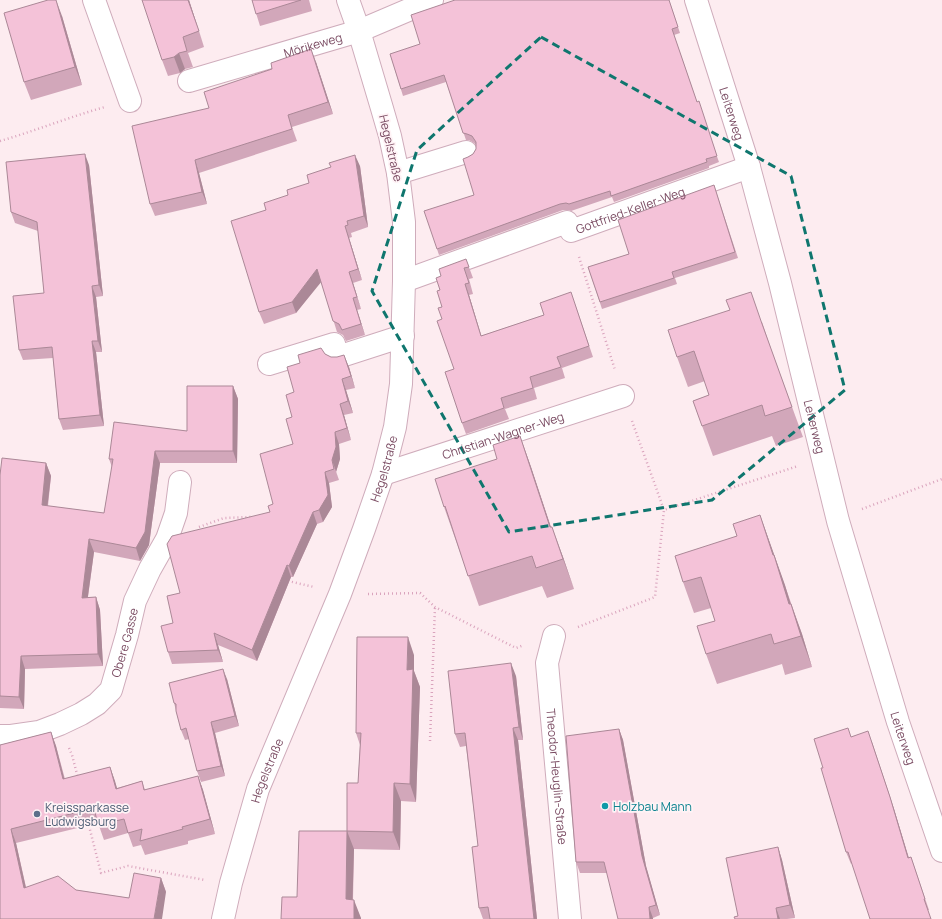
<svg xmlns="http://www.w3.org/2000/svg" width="942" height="919" font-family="Manrope,sans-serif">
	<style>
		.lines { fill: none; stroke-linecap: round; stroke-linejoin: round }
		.minor-casing { stroke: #cfacbb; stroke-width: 24 }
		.path { stroke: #daa4bd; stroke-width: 2.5; stroke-dasharray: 1 3; stroke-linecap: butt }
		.minor { stroke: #fff; stroke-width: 22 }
		.wall { fill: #d2a7ba }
		.shaded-wall { fill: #ab8897 }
		.building { fill: #f4c2d8; stroke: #ab8897 }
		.marked { fill: none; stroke: #0f766e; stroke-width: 3; stroke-dasharray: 8 5; stroke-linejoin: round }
		.culture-dot { fill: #0f9aa8; stroke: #fff3f6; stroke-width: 1.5 }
		.service-dot { fill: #5c6f8a; stroke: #fff3f6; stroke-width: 1.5 }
		.labels { text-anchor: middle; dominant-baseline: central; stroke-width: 3.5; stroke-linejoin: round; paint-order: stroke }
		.street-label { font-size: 12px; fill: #7b4c63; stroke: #fff3f6 }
		.culture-label { font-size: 12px; fill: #0d838f; stroke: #fff3f6; text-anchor: start }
		.service-label { font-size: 12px; fill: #4e5e75; stroke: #fff3f6; text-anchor: start }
	</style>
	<rect width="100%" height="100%" fill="#fdecf0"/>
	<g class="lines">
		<defs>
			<g id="minor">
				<path d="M94,0l36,101"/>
				<path id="s1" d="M696,0l53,167 31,116 58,238 60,201 44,129"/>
				<path id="s2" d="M189,81l170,-50 73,-31"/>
				<path d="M398,173l68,-21"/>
				<path id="s3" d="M404,281l163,-59 4,9 178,-64"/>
				<path d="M269,364l65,-20 4,13 65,-21"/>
				<path id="s4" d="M383,474l240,-78"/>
				<path id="s5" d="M554,636l-7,27 23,256"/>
				<path id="s6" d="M0,736h11l28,-4 21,-8 21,-10 16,-10 14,-14 16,-55 8,-34 15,-32 17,-30 9,-26 4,-31"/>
				<path id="s7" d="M223,919l8,-36 27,-94 82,-195 24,-65 19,-55 12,-47 6,-43 3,-103v-59l-6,-49 -8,-37 -9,-31 -22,-74 -11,-31"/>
			</g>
		</defs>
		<use href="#minor" class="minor-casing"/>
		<path class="path" d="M0,141c35,-10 69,-24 105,-34
			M579,257l36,113
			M632,421l32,89
			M862,509l80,-30
			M199,527l25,-9 27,-1
			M288,581l26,6
			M368,594l52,-1 15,14 81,41 8,-3
			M578,627l77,-30 9,-87 134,-44
			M430,741l5,-134
			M69,748l3,7 6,23
			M88,822l13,51 27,-7 77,14"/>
		<use href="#minor" class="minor"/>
	</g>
	<path class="wall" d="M189,0l15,47 -16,6 5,14 -8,2 -5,4 -12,3 -6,-16z
		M252,0h57l3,11 -52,15z
		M669,0l11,33 -6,2 23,67 22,60 -10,4v2l-95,34 -2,-5 -41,14 -2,-1h-6l-124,45 -2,-6 37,-54 -6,-38 5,-3 3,-5v-4l-2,-2 -5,-3h-3l-20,-58 -43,14 -13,-42z
		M62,16l20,69 -51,15 -7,-18z
		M316,62l17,52 -41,13 5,14 -98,32 8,31 -52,12 -5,-12 59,-96z
		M89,165l6,56 8,75 -7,1 6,55h-6l8,74 -41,4 -4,-11 -6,-61 -30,2 -4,-10 25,-57 -6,-62 -23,-8 -4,-11z
		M360,166l8,61 -17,6 1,4 -3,1 13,42 -9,3 8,26 -4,1 8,25 -19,6 -3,-6 -6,-3 -16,-51 -25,32 -32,11 -5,-12 7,-102 22,-15 21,-12z
		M714,185l24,73 -63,20 2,6 -75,25 -14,-42 41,-13z
		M466,259l7,19 -4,1 4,15 -4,1 12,41 63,-21 31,-11 18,53 -31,11 3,10 -31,10 3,11 -32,10 4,10 -43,15 -4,-11 -8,-54 -12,-50v-12l-2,-17z
		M762,322l10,30 31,85 -27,9 -4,-10 -59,20 -20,-55 16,-6 -4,-14 -17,6 -11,-30z
		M325,354l24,13 6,21 -9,2 7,23 -9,2 7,25 -12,4 1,15 -4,13 3,8 -10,3 3,24 -9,15 -6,2 -24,53h-2l-34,84 -39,-16 5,17 -51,2 -4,-12 12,-59 90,-81 3,-8 20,-60 -1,-27 2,-25 6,-29z
		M233,386l5,13 -1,64h-77l-11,82 -9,16 -46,-9 -6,45h8l4,13 3,56 -78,3 -1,40 -24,-1v-233l46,-12 5,13 -3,30 56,7 8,-46 -3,-8 78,-28z
		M520,436l11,31 20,60 12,30 11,32 -27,9 -5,-12 -63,20 -35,-99 53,-48z
		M760,515l42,119 10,33 -27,8 -3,-11 -65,20 -11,-30 9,-33 -4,-13 -17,5 -11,-31 54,-46z
		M414,655v16l6,16 -4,115 -15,-1 -1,49 -46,-1 -1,51 8,19h-80l66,-88 11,-48 2,-38 -4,-12z
		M516,676l7,64h-5l19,179h-54l-4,-11 -1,-62 -12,-100 -6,1 -5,-13z
		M227,679l12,47 -24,7 10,43 -24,6 -4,-11 -8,-32 -4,1 -4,-10 -7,-27z
		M619,729l4,11 23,126 14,49 -7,3 -46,-45h-27l-4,-11z
		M51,732l5,14 9,33 45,-12 7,21 25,-7 3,9 53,-14 5,14 12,44 -27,7v3l-43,11 -4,-10 -8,2 -5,-14 -24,7 -6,-17 -82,20 10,44 50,3 53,8 32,-20 5,14 -166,27v-174z
		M851,737l21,5 22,67 15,49 2,-1 18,53h-1l-76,-47 -1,1 -5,-12 -23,-84z
		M778,847l4,13 13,58 -8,1h-52l3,-3z"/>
	<path class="shaded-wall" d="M56,0l6,16 20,69 -7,-18z
		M188,0h1l15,47 -5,-16z
		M311,49l5,13 17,52 -5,-12z
		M179,53l6,16 -5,4 -6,-16z
		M85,154l4,11 6,56 8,75 -4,-11z
		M355,155l5,11 8,61 -4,-11z
		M195,160l4,13 8,31 -5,-12z
		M345,226l4,12 13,42 -4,-11z
		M317,269l5,12 -26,32 -4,-11z
		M349,272l4,11 8,26 -4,-12z
		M465,284l4,11 16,53 -4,-12z
		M92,286l4,11 6,55 -4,-11z
		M353,298l4,12 8,25 -4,-11z
		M92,341l4,11 8,74 -4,-11z
		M344,355l5,12 6,21z
		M342,379l4,11 7,23 -5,-12z
		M233,386l5,13 -1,64 -4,-12z
		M340,404l4,11 7,25 -4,-12z
		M335,432l4,12 1,15 -4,13 3,8 -7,-20z
		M520,436l11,31 30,91 -11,-31z
		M155,451l5,12 -11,82 -9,16 -4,-13z
		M46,463l5,13 -5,42 -4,-13z
		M325,472l4,11 3,24 -9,15 -4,-12z
		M313,512l4,12 -24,53 -4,-11z
		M760,515l25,70 9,30 -3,-11 11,30 10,33 -23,-63z
		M552,527l11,30 11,32 -11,-30z
		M89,539l5,13 -8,58 -4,-12z
		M287,565l4,12 -34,84 -5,-11z
		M96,597l4,13 3,56 -5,-12z
		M214,633l4,12 5,17 -5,-12z
		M408,637l6,18v16l6,16 -4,115 -6,-18 -3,-114z
		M21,656l4,13 -1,40 -5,-12z
		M511,663l5,13 7,64 -4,-13z
		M223,669l4,10 12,47 -4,-10z
		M211,722l4,11 10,43 -4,-10z
		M513,728l5,12 19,179h-3z
		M619,729l4,11 23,126 14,49 -4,-10 -14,-49z
		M868,731l26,78 18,60 -4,-11z
		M51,732l5,14 12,48 -5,-15z
		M110,767l5,14 6,22 -5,-14z
		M198,776l5,14 12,44 -5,-15z
		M394,783l7,18 -1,49 -7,-18z
		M11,829l5,14 13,59 -5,-14z
		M347,831l7,18 -2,68 -6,-18z
		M778,847l4,13 13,58 -5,-13z
		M161,878l5,14 -4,27h-8z
		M354,900l7,18v1h-7z
		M649,907l4,11v1h-3z
		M776,908l4,11h-2z"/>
	<path class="building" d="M48,0h8l19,67 -51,15 -20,-69z
		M142,0h46l11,31 -16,6 4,14 -8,2 -5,4 -12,3z
		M252,0h49l-45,14z
		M455,0h214l9,27 -6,2 25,73 2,-1 18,55 -11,3 1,3 -96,34 -1,-5 -41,13 -3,-1 -6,1 -123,45 -13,-38 50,-16 -11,-36 5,-2 5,-3 3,-5v-7l-4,-6 -5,-2 -4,-1 -19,-58 -43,14 -11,-35 30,-10 -9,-29z
		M311,49l17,53 -40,13 4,14 -97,31 7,32 -52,12 -18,-78 77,-18 -5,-16 68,-23 -1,-6z
		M85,154l6,56 8,75 -7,1 6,55h-6l8,74 -41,4 -7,-72 -33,3 -6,-54 31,-3 -7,-71 -26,-10 -5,-50z
		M355,155l9,61 -17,5 1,4 -3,1 13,43 -9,3 8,25 -4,1 8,26 -19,6 -3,-6 -6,-3 -16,-52 -25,33 -33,10 -28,-91 35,-11 -2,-7 24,-8 -1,-5 22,-7 -2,-8 24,-8 -2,-4z
		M714,185l21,67 -63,20 2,6 -74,24 -12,-35 41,-13 -11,-34z
		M466,259l3,8 -5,1 5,15 -4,1 16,52 63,-21 -4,-12 31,-11 18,54 -32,11 4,10 -31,10 3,11 -32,10 3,10 -42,15 -17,-51 9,-3 -17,-48 5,-2 -4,-11 4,-1 -5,-16 3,-1 -4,-12 5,-2 -2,-7z
		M751,292l10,29 31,86 -27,9 -3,-11 -60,21 -9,-25 16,-6 -15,-44 -17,6 -9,-27 62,-20 -4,-10z
		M321,348l4,6 6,3h6l7,-2 7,21 -9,3 6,22 -8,3 7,24 -12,4 1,15 -4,13 2,9 -9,3 3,23 -9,15 -6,2 -24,54 -2,-1 -35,85 -38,-17 4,17 -50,2 -7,-26 12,-3 -6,-27 13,-3 -13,-49 5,-8 98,-24 -2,-6 5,-2 -13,-50 33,-10 -7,-25 6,-2 -6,-22 8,-3 -7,-25 13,-4 -2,-8z
		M187,386h46v65h-78l-10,81 -9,16 -47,-9 -7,59 14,-1 2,57 -77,2 -2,41 -19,-1v-221l2,-17 44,5 -4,42 62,8 9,-54h-4l5,-37 73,9z
		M520,436l30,91h2l11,32 -27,9 -4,-12 -64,20 -23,-70 -1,1 -9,-28 62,-20 -4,-14z
		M760,515l13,40h1l15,49h2l10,32 -27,8 -3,-10 -65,20 -9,-28 18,-5 -14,-44 -18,5 -8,-26 62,-20 -4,-12z
		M357,637h51l-1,33 6,-1 -3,115 -16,-1 -1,49 -46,-1v-48h11l3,-50h-5z
		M511,663l8,64 -6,1 21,191h-44l-2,-12 -9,1 -7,-61 6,-1 -13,-113 -10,1 -7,-63z
		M223,669l12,47 -24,6 10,44 -24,5 -11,-43 -5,2 -5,-19v-7l-2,-1 -5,-20z
		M848,728l3,9 17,-6 22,66 18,61 3,-1 14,42h-1l7,20h-61l-22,-67h-2l-25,-84h2l-9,-29z
		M619,729l23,127 14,49 -7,2 1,12h-32l-14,-57h-28l-10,-126z
		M51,732l12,47 47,-12 6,22 26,-8 2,9 54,-14 12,43 -28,8 1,2 -43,12 2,-12 -14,4 -4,-14 -26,6 -4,-17 -83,21 13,59 34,-12 18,14 53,8 5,-25 27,5 -7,41h-154v-174z
		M299,831h48l-1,68 8,1v19h-73l1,-22h15z
		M778,847l12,58 -14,3 2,11h-43l-1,-2 4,-1 -12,-58z"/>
	<path class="marked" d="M541,37l250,139 54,214 -133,110 -203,32 -137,-241 45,-141z"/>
	<circle class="culture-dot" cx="605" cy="806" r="4"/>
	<circle class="service-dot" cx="37" cy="814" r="4"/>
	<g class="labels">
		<g class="street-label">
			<text stroke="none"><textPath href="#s2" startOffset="129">Mörikeweg</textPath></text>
			<text stroke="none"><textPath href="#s1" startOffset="119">Leiterweg</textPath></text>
			<text transform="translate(391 148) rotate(77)">Hegelstraße</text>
			<text stroke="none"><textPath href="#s3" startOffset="246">Gottfried-Keller-Weg</textPath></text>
			<text stroke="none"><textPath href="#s1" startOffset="443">Leiterweg</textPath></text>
			<text stroke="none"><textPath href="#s4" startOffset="126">Christian-Wagner-Weg</textPath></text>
			<text stroke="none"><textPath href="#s7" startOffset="479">Hegelstraße</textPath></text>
			<text stroke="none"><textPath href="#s6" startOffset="173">Obere Gasse</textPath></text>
			<text stroke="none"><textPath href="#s1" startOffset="767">Leiterweg</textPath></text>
			<text stroke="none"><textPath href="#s7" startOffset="155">Hegelstraße</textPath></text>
			<text stroke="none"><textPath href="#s5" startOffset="142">Theodor-Heuglin-Straße</textPath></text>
		</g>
		<g class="culture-label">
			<text x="613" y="806">Holzbau Mann</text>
		</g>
		<g class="service-label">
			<text x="45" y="807">Kreissparkasse<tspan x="45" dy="14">Ludwigsburg</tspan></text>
		</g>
	</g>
</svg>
